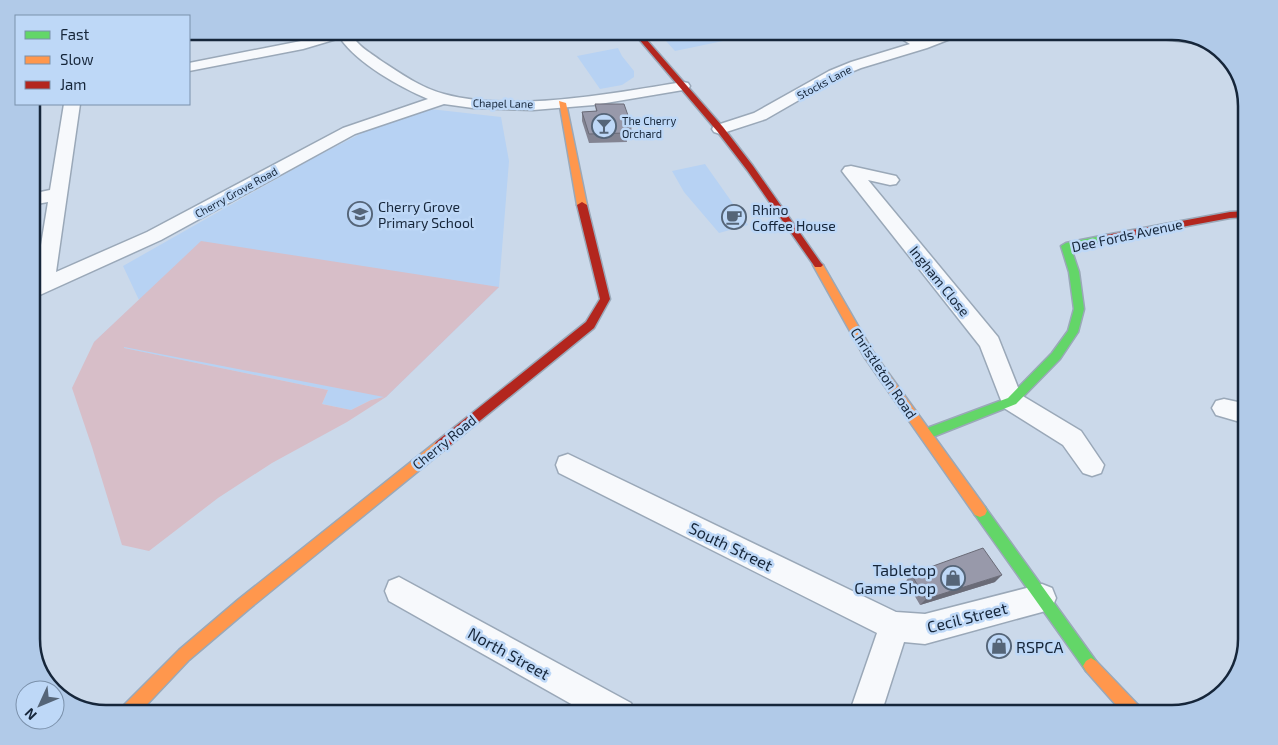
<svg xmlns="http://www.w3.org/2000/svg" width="1278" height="745" font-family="'Exo 2',sans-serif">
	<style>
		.built { fill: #b7d2f3 }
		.green { fill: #d7bec8; fill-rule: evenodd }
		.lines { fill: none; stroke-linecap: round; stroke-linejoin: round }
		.street-casing { stroke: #9aa8b8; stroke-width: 3 }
		.fast-casing { stroke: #9aa8b8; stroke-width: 3 }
		.slow-casing { stroke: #9aa8b8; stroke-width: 3 }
		.jam-casing { stroke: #9aa8b8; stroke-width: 3 }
		.street { fill: #f7f9fc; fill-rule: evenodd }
		.fast { fill: #63d668; fill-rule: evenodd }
		.slow { fill: #ff974d; fill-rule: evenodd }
		.jam { fill: #b3261e; fill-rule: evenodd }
		.wall { fill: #838492 }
		.shaded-wall { fill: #6a6b77 }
		.building { fill: #9899aa; stroke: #6a6b77 }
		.labels { text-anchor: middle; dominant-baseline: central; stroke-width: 5; stroke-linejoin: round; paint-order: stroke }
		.far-street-label { font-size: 11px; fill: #16263a; stroke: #bed8f7 }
		.far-poi-label { font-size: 11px; fill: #16263a; stroke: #bed8f7; text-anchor: start }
		.poi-label { font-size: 14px; fill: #16263a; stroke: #bed8f7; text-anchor: start }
		.street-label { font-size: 14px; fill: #16263a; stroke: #bed8f7 }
		.near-street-label { font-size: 16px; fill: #16263a; stroke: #bed8f7 }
		.near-poi-label { font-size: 16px; fill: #16263a; stroke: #bed8f7; text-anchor: end }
		.rim { fill: none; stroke: #16263a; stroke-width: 2.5 }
	</style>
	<rect width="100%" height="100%" fill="#cbd9ea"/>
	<path class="built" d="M657,31h82v1l-16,9 -48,10z
		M618,48l4,8 12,15v6l-12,8 -22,4 -23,-33z
		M430,109l71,8 8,44 -10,126 -113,110 -15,3 -20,10 -29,-6 6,-14 -234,-48 45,-42 -16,-34 194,-110 49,-25z
		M705,164l43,61 -29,8 -35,-41 -12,-21z"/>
	<path class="green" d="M201,241l298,46 -113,110 -39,25 -75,41 -54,35 -69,53 -27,-6 -30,-98 -20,-59 22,-46zM124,348v-1l260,50 -13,3 -20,10 -29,-6 6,-14z"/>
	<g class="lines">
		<defs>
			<path id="street" d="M335,31h17c0,12 19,22 28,29 20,13 41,28 64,34 68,19 170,-1 239,-12l5,1 2,3 -2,3 -5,1 -89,15 -61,5 -60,-2 -29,-4 -89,30 -194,106 -130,59v-15l4,-2 13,-80 -17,3v-11l19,-4 14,-86h16l-24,168 91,-40 196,-104 85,-29c-28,-12 -70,-35 -88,-61l-37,11 -114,22v-8l112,-22z
				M889,31h18l16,9 22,-9h20l-2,3 -36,14 -66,20 -22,9 -73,42 -46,15 -6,-2 -2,-3 2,-3 40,-13 75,-42 22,-9 59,-18z
				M1165,31l45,11 -6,2 -42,-5 -7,-4 2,-3z
				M851,166l45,10 3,4 -3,4 -6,1 -22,-5 130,157 23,58 60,36 23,34 -3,8 -9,3 -9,-3 -20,-28 -59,-37 -24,-62 -135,-171 -3,-4 3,-4z
				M1224,399l23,5v20l-31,-9 -4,-7 4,-7z
				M568,454l328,158 29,2 117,-30 10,4 4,10 -4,10 -10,4 -117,32 -21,-2 -23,72h-32l28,-81 -318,-160 -3,-8 3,-8z
				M399,577l232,126 5,11h-47l-200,-113 -4,-10 4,-10z"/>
			<path id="fast" d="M1106,235l3,1v4l-38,8 8,24 5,37 -6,23 -18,27 -44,45 -86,34 -4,1 -4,-1 -2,-4 2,-4 86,-32 44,-45 16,-22 6,-22 -5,-37 -8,-26 5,-3z
				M980,505l5,2 111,154 3,5 -3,5 -5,3 -5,-3 -111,-156 -2,-4 2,-4z"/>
			<path id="slow" d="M559,101l7,2 21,102 -5,3 -5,-3z
				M818,262l5,3 50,87 112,155 2,4 -2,4 -5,2 -5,-2 -110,-157 -52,-93z
				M440,441l4,1 2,4 -2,4 -195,159 -60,51 -51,54h-19l2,-6 58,-58 60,-51 197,-157z
				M1091,658l5,3 45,47 2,6h-19l-38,-43 -3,-5 3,-5z"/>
			<path id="jam" d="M632,31h7l84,96 30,39 68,97 2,2 -2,2h-6l-68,-97 -30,-39z
				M582,202l5,3 23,94 -16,29 -150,122 -4,1 -4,-1 -2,-4 2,-4 150,-120 14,-23 -23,-94z
				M1247,211v6l-17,1 -124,23 -5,-3 5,-3 124,-23z"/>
		</defs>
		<use href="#street" class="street-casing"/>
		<use href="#fast" class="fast-casing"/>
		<use href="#slow" class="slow-casing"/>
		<use href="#jam" class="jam-casing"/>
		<use href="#street" class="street"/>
		<use href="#fast" class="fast"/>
		<use href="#slow" class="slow"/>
		<use href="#jam" class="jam"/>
	</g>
	<path class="wall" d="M595,104l36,20 1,10h-6l1,8 -38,1 -7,-22v-9l14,-1z
		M911,574l84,8 -75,23 -14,-24z"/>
	<path class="shaded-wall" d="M1002,575l-7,7 -75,23 6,-6z"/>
	<path class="building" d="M595,104h29l7,20 -6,1 1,8 -37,1 -7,-22 15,-1z
		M983,548l19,27 -76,24 -15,-25z"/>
	<defs>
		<symbol id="bar-ring" viewBox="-11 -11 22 22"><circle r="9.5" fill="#bed8f7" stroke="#556578" stroke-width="1.5"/><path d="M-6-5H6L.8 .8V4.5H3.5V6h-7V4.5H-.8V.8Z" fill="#556578"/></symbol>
		<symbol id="school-ring" viewBox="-11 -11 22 22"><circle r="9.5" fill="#bed8f7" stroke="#556578" stroke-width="1.5"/><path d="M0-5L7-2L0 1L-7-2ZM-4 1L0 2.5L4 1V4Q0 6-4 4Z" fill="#556578"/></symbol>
		<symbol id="cafe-ring" viewBox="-11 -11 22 22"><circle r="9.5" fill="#bed8f7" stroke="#556578" stroke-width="1.5"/><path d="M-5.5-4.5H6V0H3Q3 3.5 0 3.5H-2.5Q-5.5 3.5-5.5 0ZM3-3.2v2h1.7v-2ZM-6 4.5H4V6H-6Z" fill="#556578"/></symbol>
		<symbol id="shop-ring" viewBox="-11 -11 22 22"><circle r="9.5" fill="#bed8f7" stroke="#556578" stroke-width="1.5"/><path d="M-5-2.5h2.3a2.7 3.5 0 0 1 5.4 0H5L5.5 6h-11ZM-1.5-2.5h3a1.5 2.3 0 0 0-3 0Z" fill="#556578"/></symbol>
	</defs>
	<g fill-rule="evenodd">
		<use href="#bar-ring" x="590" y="112" width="28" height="28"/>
		<use href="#school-ring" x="346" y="200" width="28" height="28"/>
		<use href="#cafe-ring" x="720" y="203" width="28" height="28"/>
		<use href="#shop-ring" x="939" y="564" width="28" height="28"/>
		<use href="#shop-ring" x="985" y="632" width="28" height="28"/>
	</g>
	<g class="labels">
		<g class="far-street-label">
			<text transform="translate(824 82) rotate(-28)">Stocks Lane</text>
			<text transform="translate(503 103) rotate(1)">Chapel Lane</text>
			<text transform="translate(236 192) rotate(-29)">Cherry Grove Road</text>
		</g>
		<g class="far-poi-label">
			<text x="622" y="120">The Cherry<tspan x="622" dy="13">Orchard</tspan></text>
		</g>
		<g class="poi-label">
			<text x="378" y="206">Cherry Grove<tspan x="378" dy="16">Primary School</tspan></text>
			<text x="752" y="209">Rhino<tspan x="752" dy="16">Coffee House</tspan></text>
		</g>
		<g class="street-label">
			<text transform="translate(1127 235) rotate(-12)">Dee Fords Avenue</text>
			<text transform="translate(940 281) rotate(51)">Ingham Close</text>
			<text transform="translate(884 373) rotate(56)">Christleton Road</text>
			<text transform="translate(444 442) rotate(-39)">Cherry Road</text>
		</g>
		<g class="near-street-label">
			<text transform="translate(731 546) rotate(26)">South Street</text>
			<text transform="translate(967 617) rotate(-14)">Cecil Street</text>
			<text transform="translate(509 653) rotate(29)">North Street</text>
		</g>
		<g class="near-poi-label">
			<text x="936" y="569">Tabletop<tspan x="936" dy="18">Game Shop</tspan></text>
			<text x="1016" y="646" text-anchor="start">RSPCA</text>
		</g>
	</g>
	<path d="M0 0H1278V745H0ZM106 40H1172A66 66 0 0 1 1238 106V639A66 66 0 0 1 1172 705H106A66 66 0 0 1 40 639V106A66 66 0 0 1 106 40Z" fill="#b1cae8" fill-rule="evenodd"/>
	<path class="rim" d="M106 40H1172A66 66 0 0 1 1238 106V639A66 66 0 0 1 1172 705H106A66 66 0 0 1 40 639V106A66 66 0 0 1 106 40Z"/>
	<rect x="15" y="15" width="175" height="90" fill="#bed8f7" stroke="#7b91ab"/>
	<rect x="25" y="31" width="25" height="8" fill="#63d668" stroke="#7b91ab"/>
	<text x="60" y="40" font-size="15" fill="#16263a">Fast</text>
	<rect x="25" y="56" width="25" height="8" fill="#ff974d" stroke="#7b91ab"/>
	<text x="60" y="65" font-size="15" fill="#16263a">Slow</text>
	<rect x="25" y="81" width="25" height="8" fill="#b3261e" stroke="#7b91ab"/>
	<text x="60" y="90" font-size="15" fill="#16263a">Jam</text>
	<g transform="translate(40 705) rotate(226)"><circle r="24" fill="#bed8f7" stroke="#7b91ab"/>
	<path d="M0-4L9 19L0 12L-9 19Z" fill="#556578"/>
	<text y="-8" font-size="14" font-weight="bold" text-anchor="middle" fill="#16263a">N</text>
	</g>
</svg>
